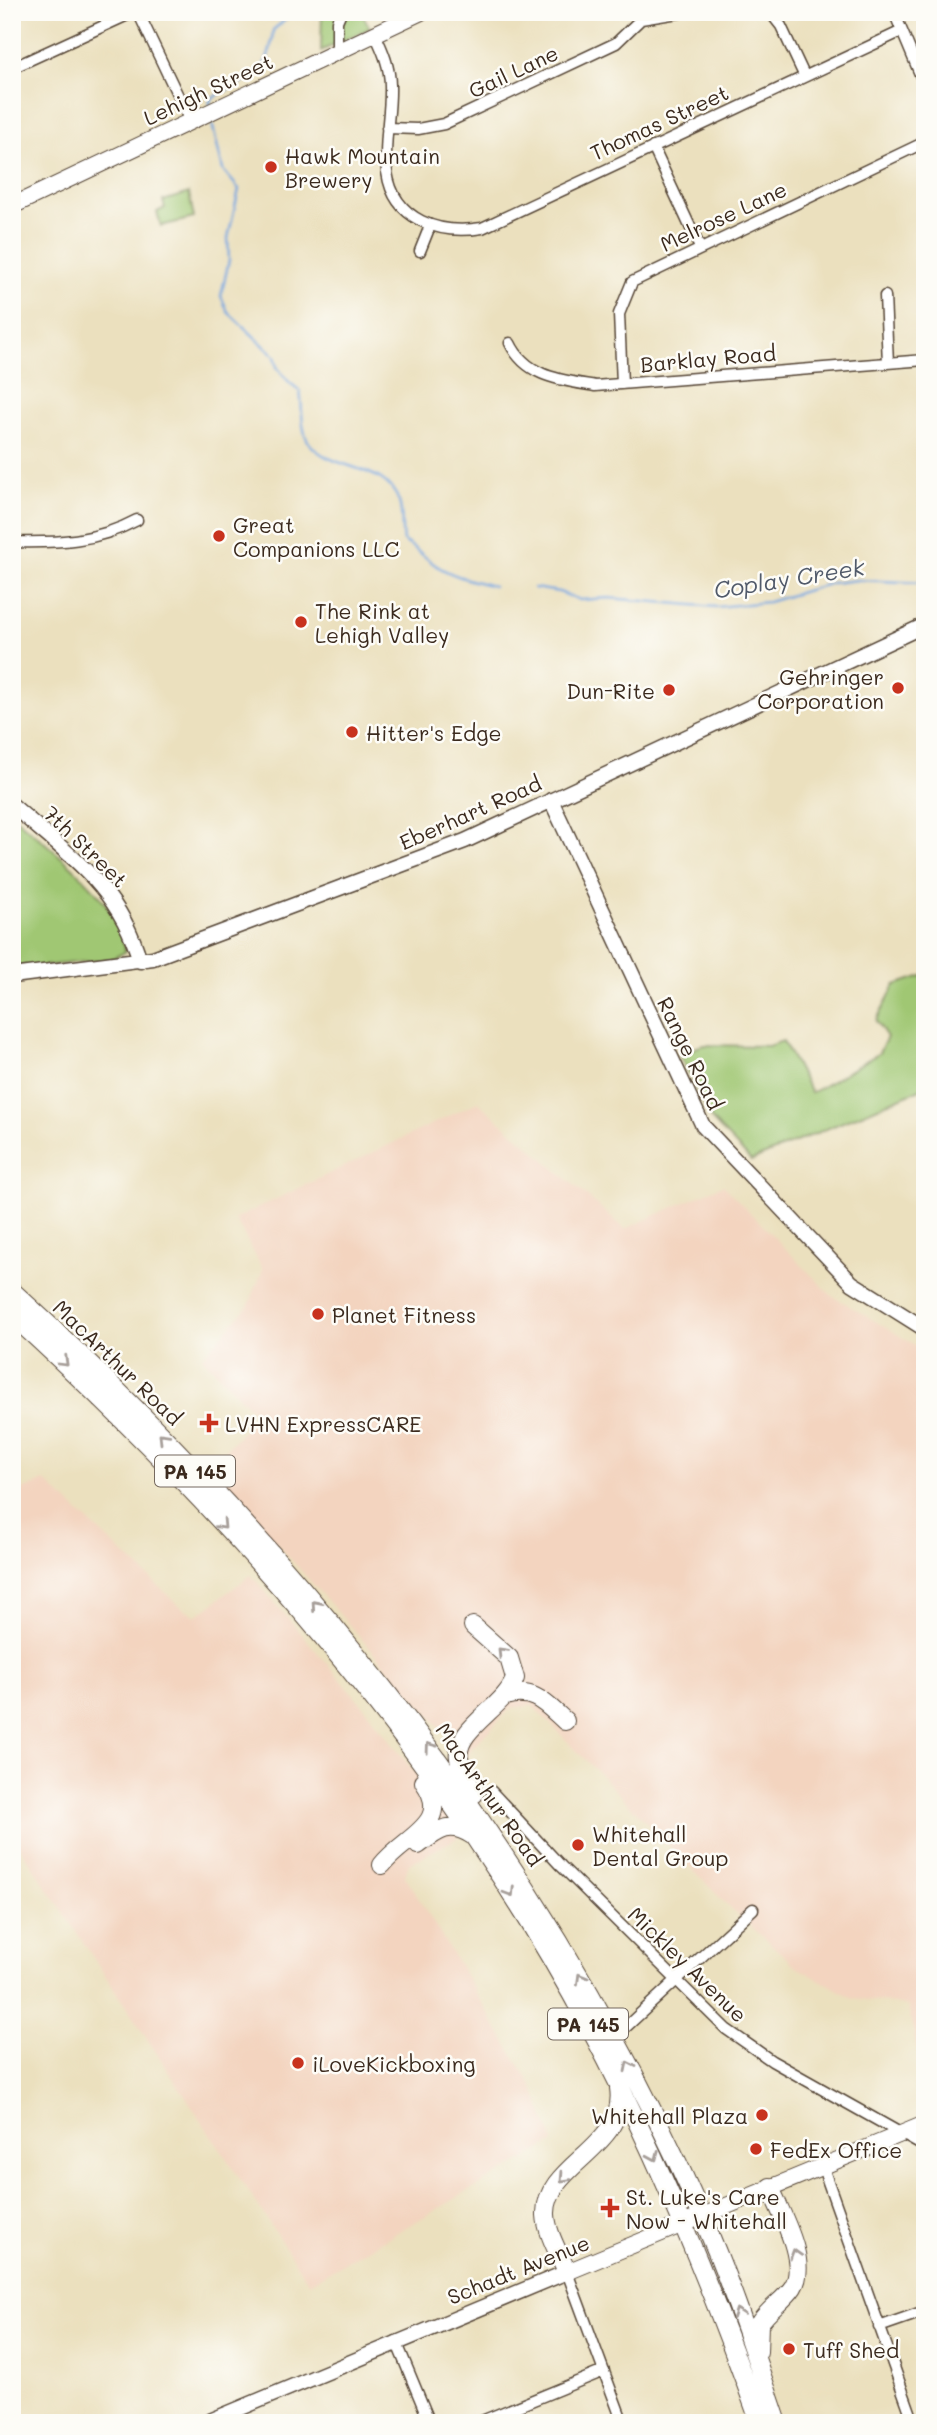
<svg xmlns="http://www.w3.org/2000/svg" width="937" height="2435" font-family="Mali,sans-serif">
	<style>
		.built { fill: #f3d4bf }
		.green { fill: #a0c773; stroke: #6e7848; stroke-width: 2 }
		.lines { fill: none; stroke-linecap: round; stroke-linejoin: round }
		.stream { stroke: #72a3dc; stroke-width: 2.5 }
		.minor-casing { stroke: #554536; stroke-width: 13 }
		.tertiary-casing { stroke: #554536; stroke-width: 17 }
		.secondary-casing { stroke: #554536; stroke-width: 18 }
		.trunk-casing { stroke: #554536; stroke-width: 20 }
		.minor { stroke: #fff; stroke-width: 10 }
		.tertiary { stroke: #fff; stroke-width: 14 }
		.secondary { stroke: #fff; stroke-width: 16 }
		.trunk { stroke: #fff; stroke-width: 18 }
		.oneway { stroke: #a79f9a }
		.poi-dot { fill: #c8321e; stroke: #fdfcf7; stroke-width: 2.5 }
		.labels { text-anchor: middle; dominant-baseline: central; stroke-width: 5; stroke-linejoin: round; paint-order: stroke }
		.shield { fill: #fdfcf7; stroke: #75695f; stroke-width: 2 }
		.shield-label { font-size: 19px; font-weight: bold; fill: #3b2a1e }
		.street-label { font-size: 21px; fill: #3b2a1e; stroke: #fdfcf7 }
		.poi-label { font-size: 21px; fill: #3b2a1e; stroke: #fdfcf7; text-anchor: start }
		.water-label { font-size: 23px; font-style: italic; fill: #515a6a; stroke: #fdfcf7 }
	</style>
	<rect width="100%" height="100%" fill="#fdfcf7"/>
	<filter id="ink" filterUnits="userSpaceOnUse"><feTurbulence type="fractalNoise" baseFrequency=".0143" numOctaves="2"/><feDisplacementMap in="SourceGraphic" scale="14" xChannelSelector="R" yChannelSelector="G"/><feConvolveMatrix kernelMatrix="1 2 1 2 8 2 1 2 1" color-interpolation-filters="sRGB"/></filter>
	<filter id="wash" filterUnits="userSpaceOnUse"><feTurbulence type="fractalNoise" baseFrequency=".00686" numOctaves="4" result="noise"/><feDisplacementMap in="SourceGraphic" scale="28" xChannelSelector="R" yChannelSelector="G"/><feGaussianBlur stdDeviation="1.57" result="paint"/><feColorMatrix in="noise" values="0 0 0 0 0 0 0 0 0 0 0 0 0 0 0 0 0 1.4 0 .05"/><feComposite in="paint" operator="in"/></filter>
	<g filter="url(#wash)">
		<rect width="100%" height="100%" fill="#ebe0be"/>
		<path class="built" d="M478,1102l147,127 98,-44 108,110 94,56v734l-17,-79 -55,-8 -55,-30 -69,-61 -197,-202 -21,3 -41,42 -2,9 -259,-292 48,-51 -55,-59 47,-52 14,-36 -28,-50z
			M45,1481l134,124 17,11 55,-41 109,127 85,110 14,25 -50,27 -4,12 129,213 20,53 -245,141 -297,-448v-341z"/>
		<path class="green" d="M322,12h39l9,16 -49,23z
			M189,193l5,25 -33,8 -4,-14 8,-4 -2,-7z
			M12,815c38,34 110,83 113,137l-13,7 -100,10z
			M925,975v112l-174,74 -40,-42 -32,-65 24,-9 65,1 15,-5 28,52 68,-40 8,-16 -11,-16 19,-36z"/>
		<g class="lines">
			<path class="stream" d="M210,105v-5c37,-26 59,-17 63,-70l22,-18
				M211,119l12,51 16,19 -11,49 1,22 -8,36 7,16 47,44 2,11 12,15 11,9c3,15 0,41 10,53 23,28 77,19 89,58 4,11 2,27 4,39 12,7 21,15 31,23 17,12 39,17 59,22
				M534,588l25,4 21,8 28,-2 108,9 52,-5 64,-19 26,-3 67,3"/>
		</g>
	</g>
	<g filter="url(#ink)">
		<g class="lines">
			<defs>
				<path id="minor" d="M138,12l52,109
					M770,12l11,14 23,49
					M894,12l31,74
					M375,34c8,17 15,33 15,52 1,28 -7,58 -3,86 7,49 53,63 95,56l420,-197
					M337,51v-30l4,-9
					M12,68l122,-56
					M387,128l31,1 26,-5 172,-81 25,-24 43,-7
					M653,147l47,101
					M420,251l10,-25
					M885,296l3,67
					M510,343c16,34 51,37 85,43l330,-26
					M622,384l-3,-70 13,-32 293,-140
					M12,542c46,1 84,0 125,-22
					M491,1791l70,75 165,163 46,32 153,86
					M614,2038l139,-129
					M822,2165l92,258
					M567,2272l56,151
					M879,2327l46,-16
					M396,2341l34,82
					M477,2423l127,-52"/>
				<path id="tertiary" d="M551,800l152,326 149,157 73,46
					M12,805c56,50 107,81 128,156
					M12,976l141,-18 312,-117 460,-216
					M205,2423l362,-151"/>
				<path id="secondary" d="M12,206l409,-194
					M567,2272l358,-148"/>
				<path id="trunk" d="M12,1291c287,261 533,567 689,923 30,68 53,139 77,209
					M12,1315c226,206 435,444 579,715 67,126 121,258 169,393
					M473,1626l36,32 6,20c-8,28 -61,51 -56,80 3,12 10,25 15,36
					M505,1696c29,-8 40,7 60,25
					M418,1845c20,-15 32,-25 54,-10
					M382,1865c22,-29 72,-41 42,-83
					M567,2272c-7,-17 -20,-38 -21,-57 -2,-51 82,-67 73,-127
					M758,2352l1,-28c9,-15 25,-23 34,-37 16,-25 -13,-75 -23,-100"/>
			</defs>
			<use href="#minor" class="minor-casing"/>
			<use href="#tertiary" class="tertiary-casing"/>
			<use href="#secondary" class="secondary-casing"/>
			<use href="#trunk" class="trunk-casing"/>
			<use href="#minor" class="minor"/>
			<use href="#tertiary" class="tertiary"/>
			<use href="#secondary" class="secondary"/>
			<use href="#trunk" class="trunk"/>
		</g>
		<defs><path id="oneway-chevron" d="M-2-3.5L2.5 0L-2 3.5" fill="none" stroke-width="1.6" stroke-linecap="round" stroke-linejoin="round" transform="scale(1.75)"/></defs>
		<g class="oneway">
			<use href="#oneway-chevron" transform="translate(64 1362) rotate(44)"/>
			<use href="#oneway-chevron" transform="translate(163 1437) rotate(-134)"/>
			<use href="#oneway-chevron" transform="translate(222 1525) rotate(47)"/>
			<use href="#oneway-chevron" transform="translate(316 1605) rotate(-131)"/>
			<use href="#oneway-chevron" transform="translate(502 1652) rotate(-134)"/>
			<use href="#oneway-chevron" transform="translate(430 1747) rotate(-126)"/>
			<use href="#oneway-chevron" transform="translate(510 1892) rotate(58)"/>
			<use href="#oneway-chevron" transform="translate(581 1978) rotate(-120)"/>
			<use href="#oneway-chevron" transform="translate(629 2066) rotate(-116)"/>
			<use href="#oneway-chevron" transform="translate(654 2156) rotate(66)"/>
			<use href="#oneway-chevron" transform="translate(564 2178) rotate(133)"/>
			<use href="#oneway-chevron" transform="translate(795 2254) rotate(-107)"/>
			<use href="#oneway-chevron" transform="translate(738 2313) rotate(-110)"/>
		</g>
	</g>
	<g class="poi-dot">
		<circle cx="271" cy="167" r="7"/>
		<circle cx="219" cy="536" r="7"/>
		<circle cx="301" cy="622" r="7"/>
		<circle cx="898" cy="688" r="7"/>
		<circle cx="669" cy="690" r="7"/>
		<circle cx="352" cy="732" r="7"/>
		<circle cx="318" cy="1314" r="7"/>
		<path d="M205.5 1412.5h7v7h7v7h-7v7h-7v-7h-7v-7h7z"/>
		<circle cx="578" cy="1845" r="7"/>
		<circle cx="298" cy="2063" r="7"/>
		<circle cx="762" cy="2115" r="7"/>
		<circle cx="756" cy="2149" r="7"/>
		<path d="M606.5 2197.5h7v7h7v7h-7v7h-7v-7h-7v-7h7z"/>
		<circle cx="789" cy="2349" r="7"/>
	</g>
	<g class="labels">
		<g class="shield">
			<rect x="155" y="1455.5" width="80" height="31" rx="5"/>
			<rect x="548" y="2008.5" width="80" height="31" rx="5"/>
		</g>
		<g class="shield-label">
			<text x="195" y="1471">PA 145</text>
			<text x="588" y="2024">PA 145</text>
		</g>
		<g class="street-label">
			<text transform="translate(513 71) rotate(-25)">Gail Lane</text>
			<text transform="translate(208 89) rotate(-25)">Lehigh Street</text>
			<text transform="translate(659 122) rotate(-25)">Thomas Street</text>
			<text transform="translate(723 216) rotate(-25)">Melrose Lane</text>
			<text transform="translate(708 358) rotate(-5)">Barklay Road</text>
			<text transform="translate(470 812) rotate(-24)">Eberhart Road</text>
			<text transform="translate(86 846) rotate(44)">7th Street</text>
			<text transform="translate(691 1053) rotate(64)">Range Road</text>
			<text transform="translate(118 1362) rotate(44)">MacArthur Road</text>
			<text transform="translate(490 1794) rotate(55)">MacArthur Road</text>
			<text transform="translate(688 1964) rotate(44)">Mickley Avenue</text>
			<text transform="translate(518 2269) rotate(-22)">Schadt Avenue</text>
		</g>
		<g class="poi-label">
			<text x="285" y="155">Hawk Mountain<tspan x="285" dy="24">Brewery</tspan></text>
			<text x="233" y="524">Great<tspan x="233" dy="24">Companions LLC</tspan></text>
			<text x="315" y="610">The Rink at<tspan x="315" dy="24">Lehigh Valley</tspan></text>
			<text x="884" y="676" text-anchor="end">Gehringer<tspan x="884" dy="24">Corporation</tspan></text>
			<text x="655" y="690" text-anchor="end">Dun-Rite</text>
			<text x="366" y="732">Hitter's Edge</text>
			<text x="332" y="1314">Planet Fitness</text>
			<text x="225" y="1423">LVHN ExpressCARE</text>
			<text x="592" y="1833">Whitehall<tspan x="592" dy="24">Dental Group</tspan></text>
			<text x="312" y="2063">iLoveKickboxing</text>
			<text x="748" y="2115" text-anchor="end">Whitehall Plaza</text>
			<text x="770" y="2149">FedEx Office</text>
			<text x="626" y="2196">St. Luke's Care<tspan x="626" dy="24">Now - Whitehall</tspan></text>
			<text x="803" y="2349">Tuff Shed</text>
		</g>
		<g class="water-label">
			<text transform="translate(789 578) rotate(-9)">Coplay Creek</text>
		</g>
	</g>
	<rect width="937" height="2435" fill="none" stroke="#fdfcf7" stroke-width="42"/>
</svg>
